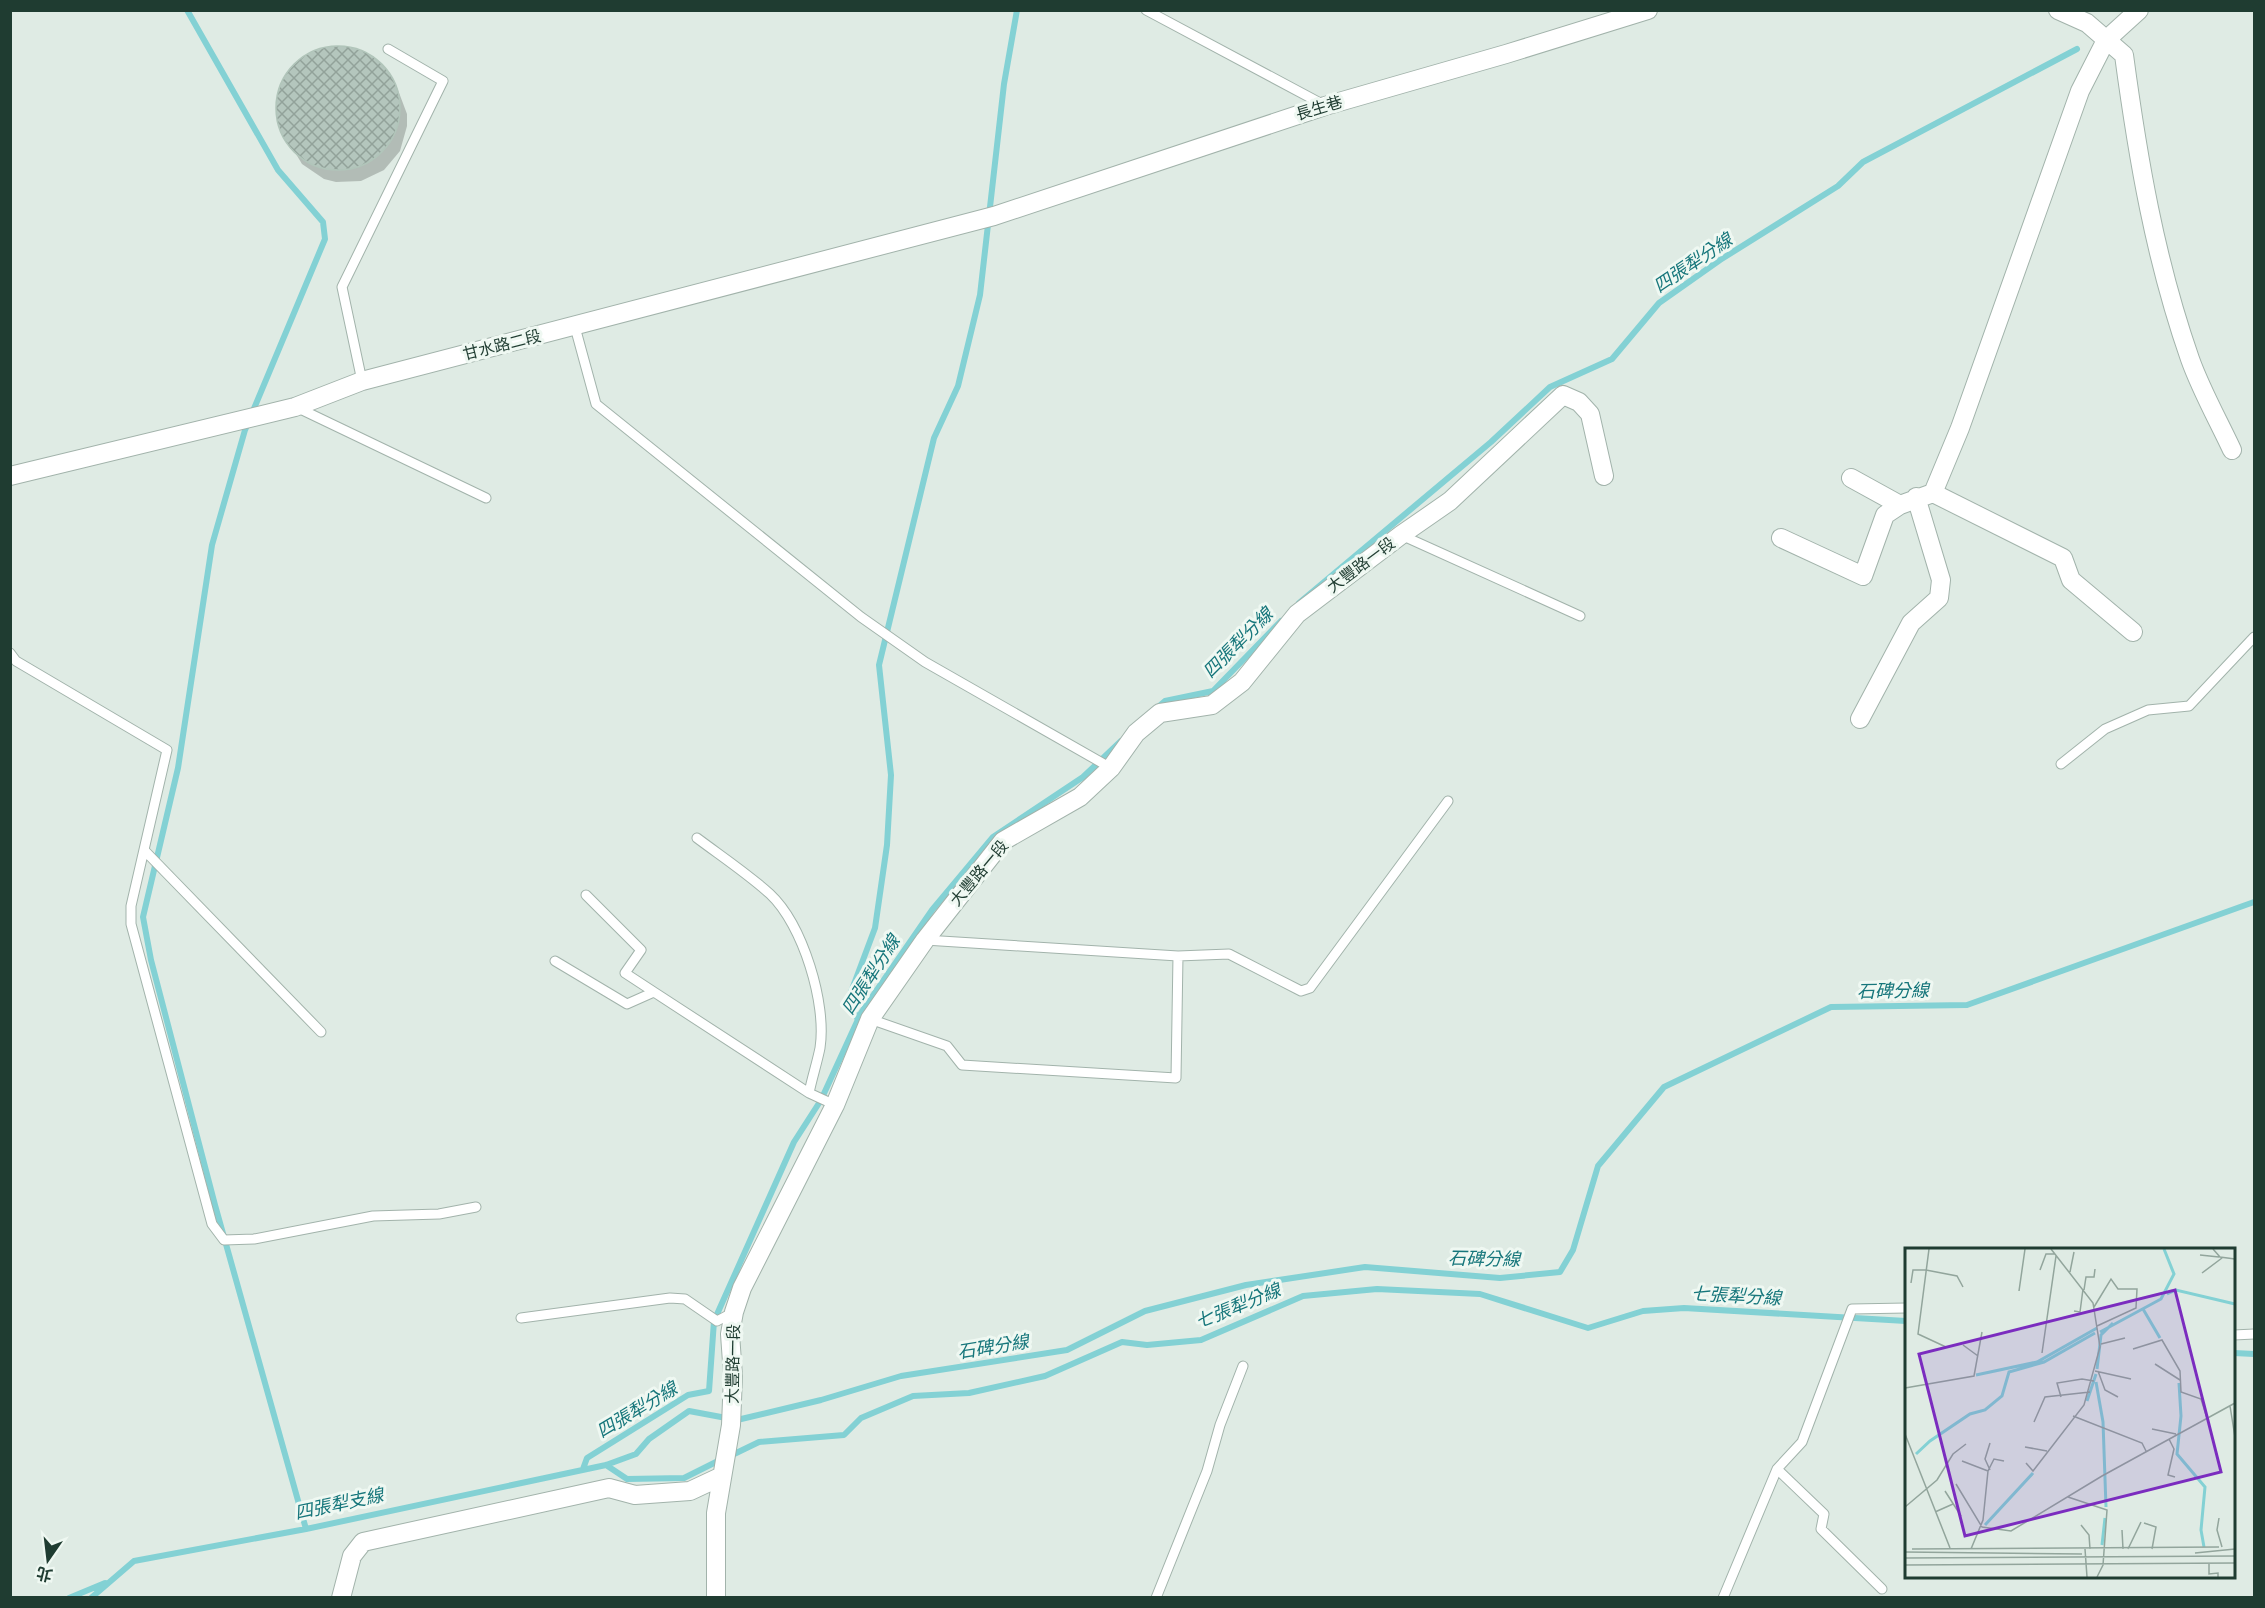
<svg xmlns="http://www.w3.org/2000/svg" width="2265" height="1608" font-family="'Fira Sans Condensed','Noto Sans TC',sans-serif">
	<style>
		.shadow { fill: #0003 }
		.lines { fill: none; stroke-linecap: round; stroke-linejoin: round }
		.stream { stroke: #83d1d4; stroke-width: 6 }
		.building { fill: url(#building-cross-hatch); stroke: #b1c5ba; stroke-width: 1.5 }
		.lane-casing { stroke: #a2b3ab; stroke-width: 11 }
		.street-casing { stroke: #a2b3ab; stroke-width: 20 }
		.lane { stroke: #fff; stroke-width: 9 }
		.street { stroke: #fff; stroke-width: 18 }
		.labels { text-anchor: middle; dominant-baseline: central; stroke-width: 6; stroke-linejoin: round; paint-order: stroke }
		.street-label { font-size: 16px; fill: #1f3c31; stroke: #eff8f2 }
		.water-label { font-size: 18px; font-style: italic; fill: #16767b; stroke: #eff8f2 }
		.inset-river { fill: none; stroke: #83d1d4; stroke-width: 3 }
		.inset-road { fill: none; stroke: #92a59c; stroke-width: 1.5 }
		.view { fill: #7b2cbf; fill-opacity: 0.15; stroke: #7b2cbf; stroke-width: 3 }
		.inset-edge { fill: none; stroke: #1f3c31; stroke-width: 3 }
	</style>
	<defs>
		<pattern id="building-cross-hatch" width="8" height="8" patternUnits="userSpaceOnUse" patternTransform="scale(1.5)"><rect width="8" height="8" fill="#b4c6bd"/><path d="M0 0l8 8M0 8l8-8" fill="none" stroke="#92a29a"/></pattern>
	</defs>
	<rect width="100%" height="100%" fill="#dfebe4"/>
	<path class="shadow" d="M349,48l24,10 17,18 8,14 9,24v12l-7,25 -16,19 -23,11 -25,1 -12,-3 -22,-15 -21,-35 -4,-25 7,-24 17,-20 22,-11z"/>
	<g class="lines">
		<path class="stream" d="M187,10l91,160 45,52 2,17 -80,191 -33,115 -34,223 -35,149 8,43 64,245 91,324
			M1299,603l192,-161 59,-55 62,-28 47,-56 61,-43 118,-74 25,-24 214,-113
			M1157,708l8,-7 48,-10 68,-70
			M858,1020l-10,-20 27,-72 12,-83 4,-70 -12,-110 55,-227 24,-52 22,-91 24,-211 13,-74
			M2234,1353l20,1
			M730,1456l29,-14 85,-7 17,-17 52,-22 56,-3 76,-17 77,-34 25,3 54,-5 102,-44 74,-7 103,5 108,34 55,-17 41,-3 222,13
			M606,1465l21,14 57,-1 36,-18
			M583,1469l4,-11 101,-63 21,-4 5,-70 80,-179 27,-42 40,-87 71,-103 61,-73 90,-60 38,-36
			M69,1598l36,-15
			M91,1598l43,-37 172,-32 300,-64 30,-11 13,-15 40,-28 48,9 84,-20 80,-24 166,-26 78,-39 101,-26 119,-18 135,11 60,-6 13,-22 25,-84 66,-79 167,-80 136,-2 287,-103"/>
	</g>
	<path class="building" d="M276 108a62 62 0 1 1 124 0a62 62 0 1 1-124 0Z"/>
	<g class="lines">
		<defs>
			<path id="lane" d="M1146,10l178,95
				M575,327l21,77 265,213 64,45 186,106
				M362,381l-20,-94 101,-206 -55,-32
				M296,407l190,91
				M1401,535l179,81
				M10,653l6,8 151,89 -36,156v18l81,300 12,16 30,-1 119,-23 66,-2 37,-7
				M2061,764l44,-35 43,-19 41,-4 65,-69
				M697,838c24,18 51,36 73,56 33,31 57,110 50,154 -3,15 -8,30 -11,45
				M144,850l177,182
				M586,895l55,55 -16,23 29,19
				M925,940l253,16 51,-2 72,37 9,-3 138,-187
				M555,961l72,43 27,-12 155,101 26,12
				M870,1019l77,27 15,19 214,13 2,-122
				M521,1318l149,-20 15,1 32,22 17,-9
				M2234,1335l20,-1
				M1777,1469l47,45 -3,15 61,60
				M1156,1598l51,-127 13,-46 23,-59
				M1723,1598l54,-129 25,-27 50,-133 54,-1"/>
			<path id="street" d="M2058,10l29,13 37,32c14,104 31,204 66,304 11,31 28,61 42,91
				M10,476l285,-69 67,-26 632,-165 331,-110 181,-52 142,-44
				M1851,478l49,27
				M1933,493l130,65 8,22 62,52
				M1781,538l82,38 22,-61 15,-10 33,-12 27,-65 120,-337 26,-51 33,-30
				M1860,719l51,-96 28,-25 2,-18 -25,-83
				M341,1598l11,-42 11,-14 246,-54 26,7 55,-4 32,-15
				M716,1598v-85l15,-88 2,-49 -3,-42 4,-22 8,-24 93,-183 35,-86 55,-79 78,-99 77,-44 31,-29 25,-35 24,-20 52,-8 30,-23 55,-68 104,-79 49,-34 113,-106 16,7 11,12 14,62"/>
		</defs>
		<use href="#lane" class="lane-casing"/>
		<use href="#street" class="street-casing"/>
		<use href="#lane" class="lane"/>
		<use href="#street" class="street"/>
	</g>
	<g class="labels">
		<g class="street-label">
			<text transform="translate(1319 108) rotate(-17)">長生巷</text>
			<text transform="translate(502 345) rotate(-14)">甘水路二段</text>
			<text transform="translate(1361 565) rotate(-37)">大豐路一段</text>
			<text transform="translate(979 873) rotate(-50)">大豐路一段</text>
			<text transform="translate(733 1364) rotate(-89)">大豐路一段</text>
		</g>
		<g class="water-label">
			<text transform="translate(1693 263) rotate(-34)">四張犁分線</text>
			<text transform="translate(1238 643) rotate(-45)">四張犁分線</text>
			<text transform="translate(871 975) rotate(-57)">四張犁分線</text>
			<text transform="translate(1893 991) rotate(-1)">石碑分線</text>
			<text transform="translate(1484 1259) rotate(1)">石碑分線</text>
			<text transform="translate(1736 1296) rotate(3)">七張犁分線</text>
			<text transform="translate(1238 1306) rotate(-22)">七張犁分線</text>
			<text transform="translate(993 1347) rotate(-9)">石碑分線</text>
			<text transform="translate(637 1410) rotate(-31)">四張犁分線</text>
			<text transform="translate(339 1504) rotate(-12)">四張犁支線</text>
		</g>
	</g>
	<g transform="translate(1905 1248)">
		<rect width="330" height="330" fill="#dfebe4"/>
		<path class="inset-river" d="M262,46l9,-4 59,14M238,61l17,29M195,84l61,-33 13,-25 -10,-25M192,121l4,-34 12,-12M71,127l61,-13 60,-34M191,134l7,40 3,85M274,135l2,33 -4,38 28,33 -4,43 3,17M182,153l9,-27M11,206l14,-13 40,-27 15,-4 17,-14 7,-24 35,-10 51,-29M80,277l48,-52M197,297l3,-27"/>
		<path class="inset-road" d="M24,1l-11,85 28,13M308,1l7,8 15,2M295,7l19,2M135,22l6,-16h9M165,24l4,-20M297,25l20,-15M6,35l2,-13h13l31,6 6,11M179,42l2,-13h8l1,-8M114,43l6,-42M189,59l17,-28 7,10h19l-1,19 -39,18M169,63l6,1 3,-23M196,96l24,-6M58,97l15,11M228,101l29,-9 18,31 1,21 20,7 6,19M137,105l14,-97M250,116l25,16M190,123l36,8M193,123l7,19 13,7M0,140l69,-12 8,-44M156,149l-4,-14 25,-4 12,2M325,158l5,31M168,168l69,27 4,8M129,174l11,-25 45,-5M247,181l24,5M0,186l45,114M264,191l5,10 -6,26 7,2M120,199l22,4M57,213l26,10M121,215l7,8 51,-66 16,-58 -7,-44 -42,-54M85,222l-5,-11 5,-16M51,236l26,43M40,243l16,25M163,249l39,13 -4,55 -6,12M0,259l32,-27 16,-26 13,-10M30,264l18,-8M314,270l-2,12 5,17M239,275l12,4 -4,22M176,277l8,10 1,14M77,279l29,4 91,-55 133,-73M217,282l1,19M7,301l307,-2M66,301l12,-29 5,-49 6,-12 10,2M180,301l2,28M223,301l13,-27M0,304l177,2M290,305l40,-4M0,310l330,-2M304,316v10l9,-1v4M0,317l330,-2"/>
		<path class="view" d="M270,42l46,182 -256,64 -46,-182z"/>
		<rect width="330" height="330" class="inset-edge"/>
	</g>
	<rect width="2265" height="1608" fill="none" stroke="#1f3c31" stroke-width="24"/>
	<g transform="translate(48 1560) rotate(194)" stroke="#eff8f2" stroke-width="4.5" paint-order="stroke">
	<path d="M0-4.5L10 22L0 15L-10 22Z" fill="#1f3c31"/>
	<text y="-9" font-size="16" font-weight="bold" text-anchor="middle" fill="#1f3c31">北</text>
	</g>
</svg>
